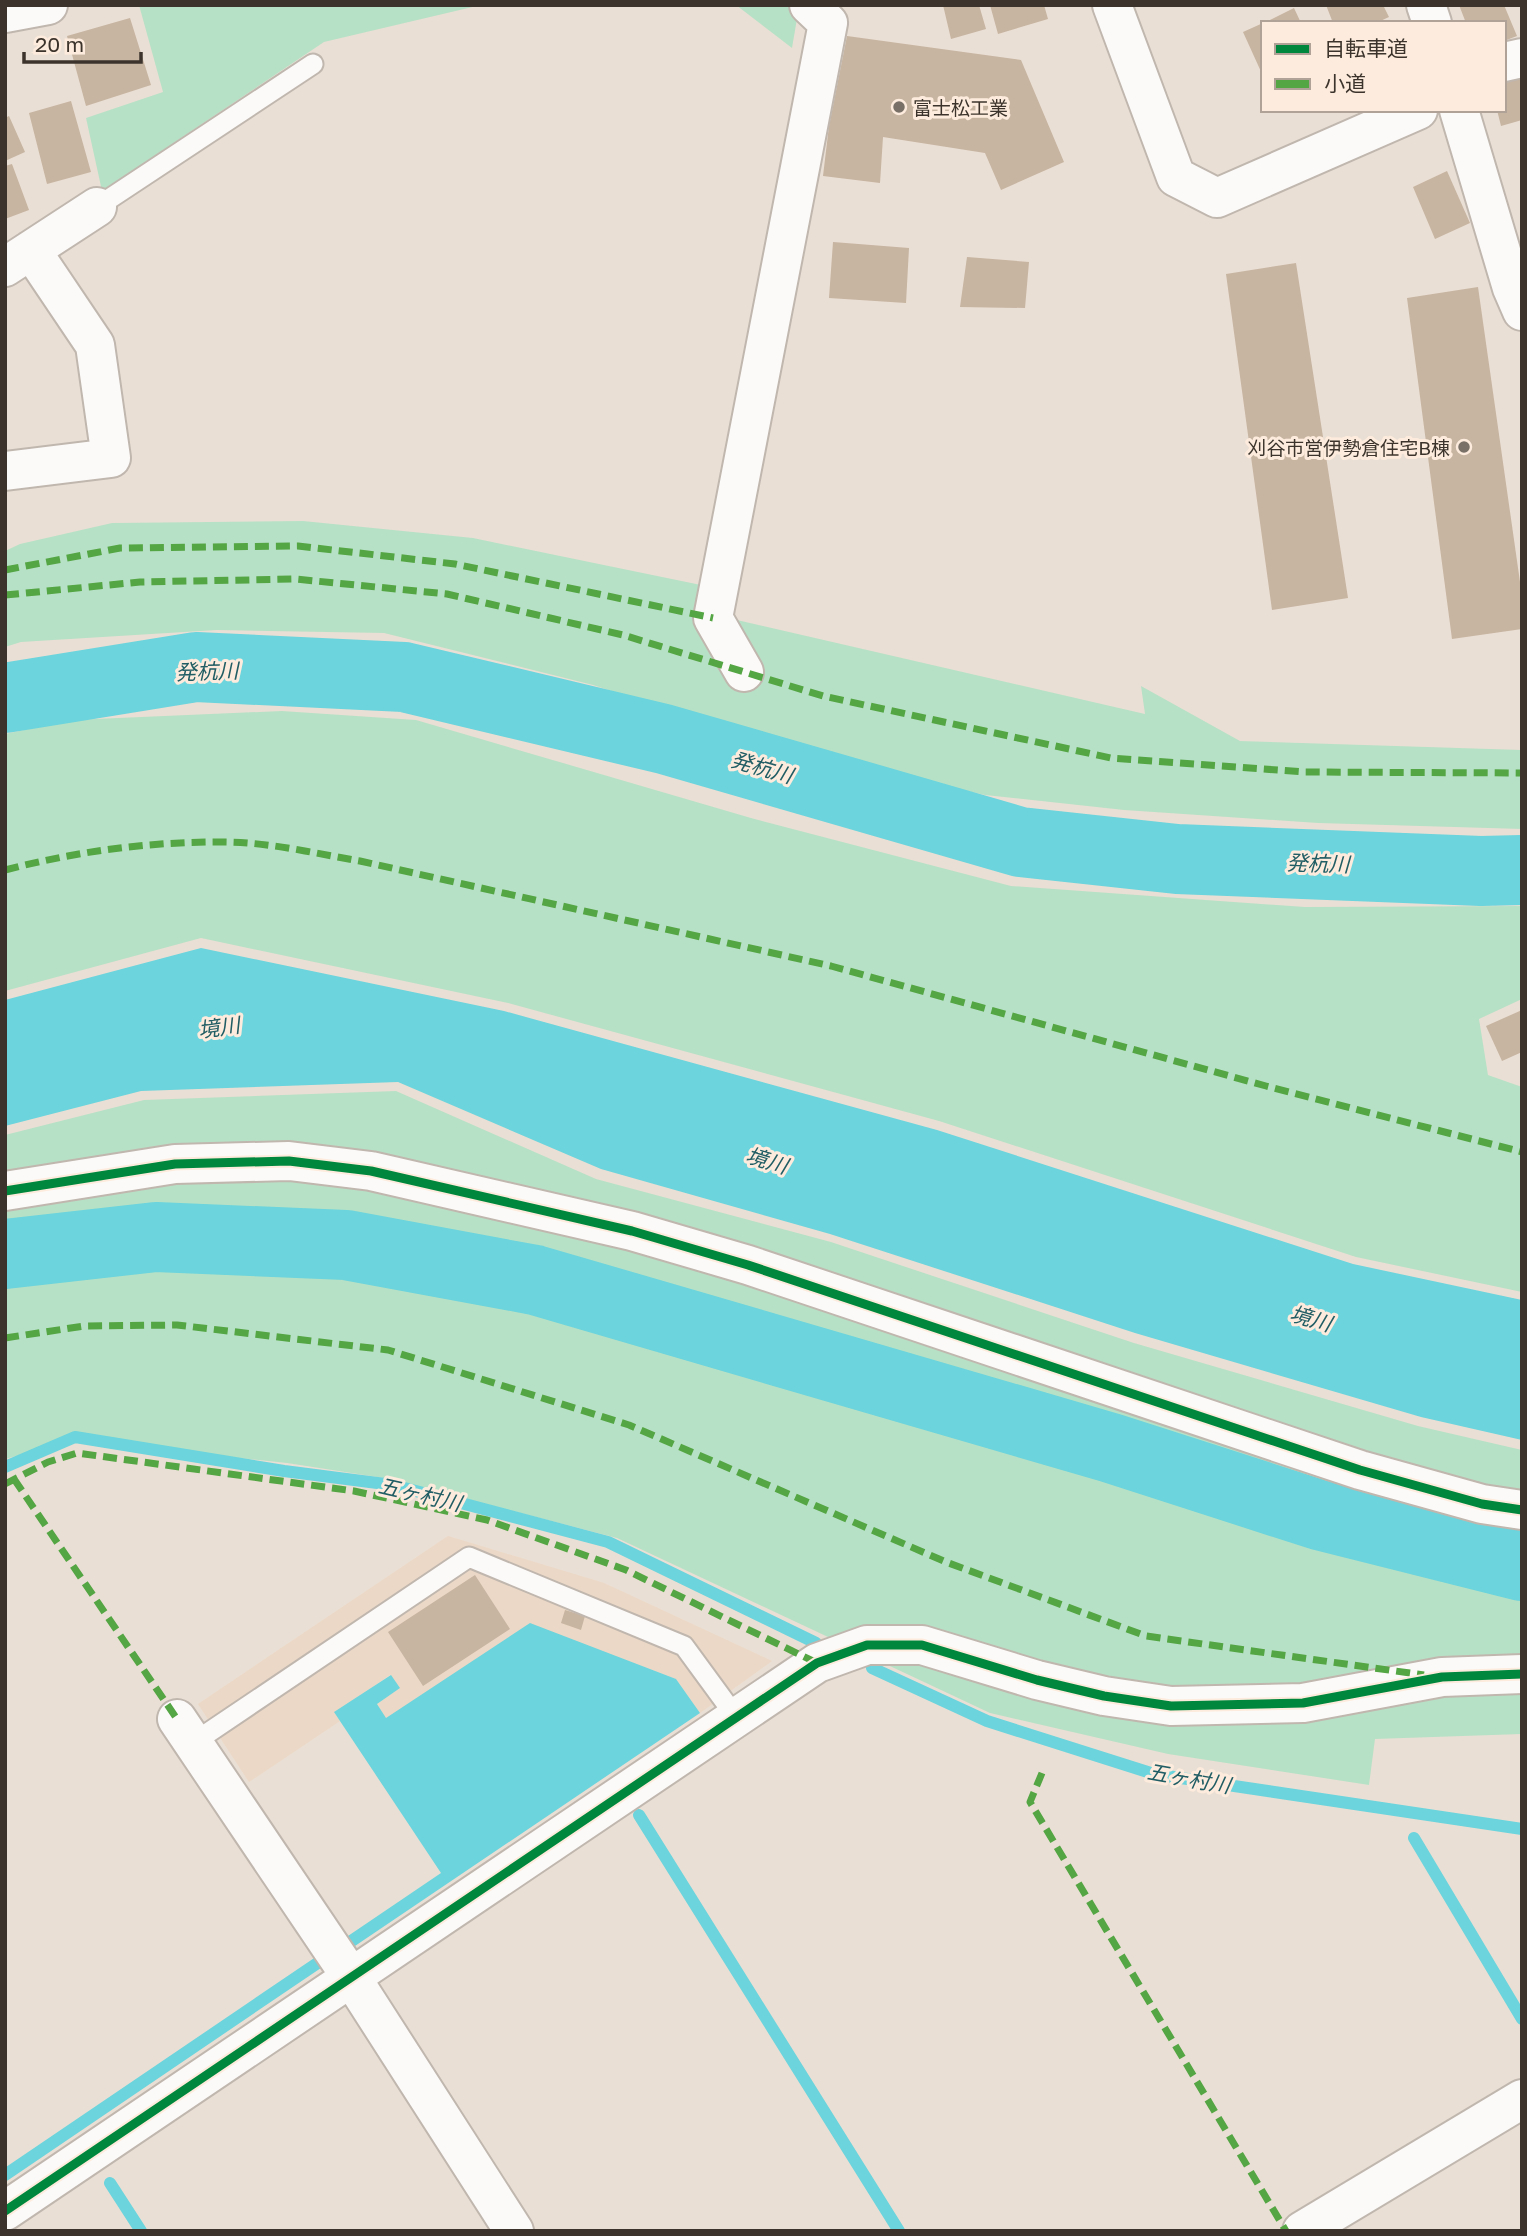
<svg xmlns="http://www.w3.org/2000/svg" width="1527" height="2236" font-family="'Golos Text','Noto Sans JP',sans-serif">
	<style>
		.built { fill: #ecd8c6 }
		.green { fill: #b7e1c6 }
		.water { fill: #6bd4dc }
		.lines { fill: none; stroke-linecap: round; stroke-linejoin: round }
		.stream { stroke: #6bd4dc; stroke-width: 12 }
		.river { stroke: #6bd4dc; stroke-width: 70 }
		.building { fill: #c7b4a1 }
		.lane-casing { stroke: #c0b7af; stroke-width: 23 }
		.street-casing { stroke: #c0b7af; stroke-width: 42 }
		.lane { stroke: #fcfaf9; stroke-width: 19 }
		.street { stroke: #fcfaf9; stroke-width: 38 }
		.quiet { stroke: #54a543; stroke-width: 7; stroke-dasharray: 14 7; stroke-linecap: butt }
		.cycleway-casing { stroke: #fdecdd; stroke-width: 13 }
		.cycleway { stroke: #00873e; stroke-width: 9 }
		.poi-dot { fill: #797067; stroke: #fdecdd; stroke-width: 2.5 }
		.labels { text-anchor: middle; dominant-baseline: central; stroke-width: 6; stroke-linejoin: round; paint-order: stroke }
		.poi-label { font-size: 19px; fill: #3c342c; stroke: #fdecdd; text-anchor: start }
		.water-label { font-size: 21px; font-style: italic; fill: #215d64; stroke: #fdecdd }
	</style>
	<rect width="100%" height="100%" fill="#eadfd4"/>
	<path class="built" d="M448,1536l156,47 168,78 -72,52 -24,-34 -146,-55 -144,95 -9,-15 23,-16 -10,-13 -55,38 5,8 -91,61 -51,-78z"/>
	<path class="green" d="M139,5h342l-157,37 -222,149 -16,-73 77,-26z
		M736,5h54l8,8 -6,35z
		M303,521l170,17 228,47 36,35 408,94 -4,-28 99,55 282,9v79l-204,-6 -194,-13 -139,-15 -166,-37 -226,-73 -209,-52 -167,-3 -196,12 -16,5v-96l15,-7 92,-21z
		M282,711l134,9 335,98 260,68 294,21 217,-1v93l-43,20 9,56 34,12v205l-166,-35 -417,-136 -431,-118 -307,-65 -196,53v-257l67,-14z
		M396,1091l200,88 235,63 303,101 284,83 104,24v284l-147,5 -6,46 -201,-31 -178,-41 -373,-175 -227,-59 -103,-16 -215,-22 -67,18v-324l139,-35z"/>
	<path class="water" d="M201,948l303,63 433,119 416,134 169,36v140l-101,-23 -286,-84 -305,-99 -229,-65 -203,-87 -257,9 -136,35v-126z
		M530,1623l146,56 24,34 -348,235 -7,-10 96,-65 -107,-161 57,-37 9,13 -23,16 9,14z"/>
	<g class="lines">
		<path class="stream" d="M5,1467l70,-30 209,34 109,14 215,57 208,101
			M872,1668l115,53 167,53 368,55
			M639,1815l260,416
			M1414,1838l108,181
			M5,2175l317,-215
			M110,2183l31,48"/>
		<path class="river" d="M5,698l191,-31 208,10 260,62 356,103 157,17 304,12 41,-1
			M5,1254l151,-17 190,8 189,35 576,168 208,67 203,51"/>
	</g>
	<path class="building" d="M943,5h36l7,24 -35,10z
		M990,5h54l4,14 -50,15z
		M1326,5h57l6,12 -13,6h-43z
		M1459,5h45l13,31 -13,5v-18h-38z
		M1294,8l7,15h-37z
		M130,18l21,67 -65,21 -19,-70z
		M1263,23v53l-20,-44z
		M847,36l174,24 43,102 -63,28 -16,-37 -102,-16 -3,46 -57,-7 6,-50z
		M1522,71v49l-21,6 -4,-16h7v-35z
		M71,101l20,71 -44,12 -18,-71z
		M9,116l16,36 -20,9v-43z
		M12,164l17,46 -24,9v-53z
		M1447,171l23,52 -35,16 -22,-52z
		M833,242l76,6 -3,55 -77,-5z
		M967,257l62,5 -4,46 -65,-1z
		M1296,263l52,335 -76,12 -46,-336z
		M1478,287l44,309v33l-70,10 -45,-341z
		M1522,1010v42l-20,9 -16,-35z
		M475,1575l35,54 -87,57 -35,-54z
		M565,1610l20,6 -4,14 -20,-7z"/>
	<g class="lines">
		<defs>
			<path id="lane" d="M97,207l216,-143
				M193,1743l276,-186 215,89 52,71"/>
			<path id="street" d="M1112,5l64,172 41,21 201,-88
				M1426,5l6,18
				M5,13l43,-8
				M1504,62l18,-4
				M1459,110l53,178 10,23
				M5,267l92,-60
				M5,471l106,-13 -16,-113 -64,-95
				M744,672l-31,-54 115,-595 -19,-18
				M5,1191l170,-27 114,-3 82,10 261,60 116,34 612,205 122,34 40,6
				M177,1719l174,258 163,254
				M5,2211l812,-548 50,-18h55l115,35 67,16 67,10 132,-3 139,-26 80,-3
				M1302,2231l220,-132"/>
		</defs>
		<use href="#lane" class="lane-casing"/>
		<use href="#street" class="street-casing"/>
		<use href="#lane" class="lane"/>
		<use href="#street" class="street"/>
		<path class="quiet" d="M5,570l115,-22 178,-2 157,18 258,54
			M5,595l135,-13 155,-3 152,15 176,41 200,61 288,62 194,14 217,1
			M5,870c69,-18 141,-28 212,-28 47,-1 96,11 143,19l471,105 435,120 256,66
			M5,1338l79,-12 93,-1 211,25 241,75 317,137 200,74 278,39
			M14,1479l163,240
			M5,1484l43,-22 29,-9 277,38 133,29 139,50 191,93
			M1042,1773l-12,29 256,429"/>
		<defs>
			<path id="cycleway" d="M5,1191l170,-27 114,-3 82,10 261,60 116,34 612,205 122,34 40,6
				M5,2211l812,-548 50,-18h55l115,35 67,16 67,10 132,-3 139,-26 80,-3"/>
		</defs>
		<use href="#cycleway" class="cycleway-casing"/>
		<use href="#cycleway" class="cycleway"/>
	</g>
	<g class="poi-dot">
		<circle cx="899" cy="107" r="7"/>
		<circle cx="1464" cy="447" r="7"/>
	</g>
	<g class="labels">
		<g class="poi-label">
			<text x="913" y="107">富士松工業</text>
			<text x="1450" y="447" text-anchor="end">刈谷市営伊勢倉住宅B棟</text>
		</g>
		<g class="water-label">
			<text transform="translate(207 671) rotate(-2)">発杭川</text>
			<text transform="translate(762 767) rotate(16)">発杭川</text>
			<text transform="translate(1318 863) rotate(2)">発杭川</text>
			<text transform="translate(219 1027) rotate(-8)">境川</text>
			<text transform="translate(767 1160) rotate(17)">境川</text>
			<text transform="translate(1311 1318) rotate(16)">境川</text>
			<text transform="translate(420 1494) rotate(13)">五ヶ村川</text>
			<text transform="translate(1189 1778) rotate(10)">五ヶ村川</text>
		</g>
	</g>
	<rect width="1527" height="2236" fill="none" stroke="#3c342c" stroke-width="14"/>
	<rect x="1261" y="21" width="245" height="91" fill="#fdecdd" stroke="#b0a296" stroke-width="2"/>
	<rect x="1275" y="44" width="35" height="10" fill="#00873e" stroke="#b0a296" stroke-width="2"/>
	<text x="1324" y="56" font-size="21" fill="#3c342c">自転車道</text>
	<rect x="1275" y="79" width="35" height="10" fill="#54a543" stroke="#b0a296" stroke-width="2"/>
	<text x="1324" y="91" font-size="21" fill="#3c342c">小道</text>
	<path d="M24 52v10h117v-10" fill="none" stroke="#3c342c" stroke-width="3.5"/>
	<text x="35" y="52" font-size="21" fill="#3c342c" stroke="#fdecdd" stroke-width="5" paint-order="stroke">20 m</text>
</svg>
